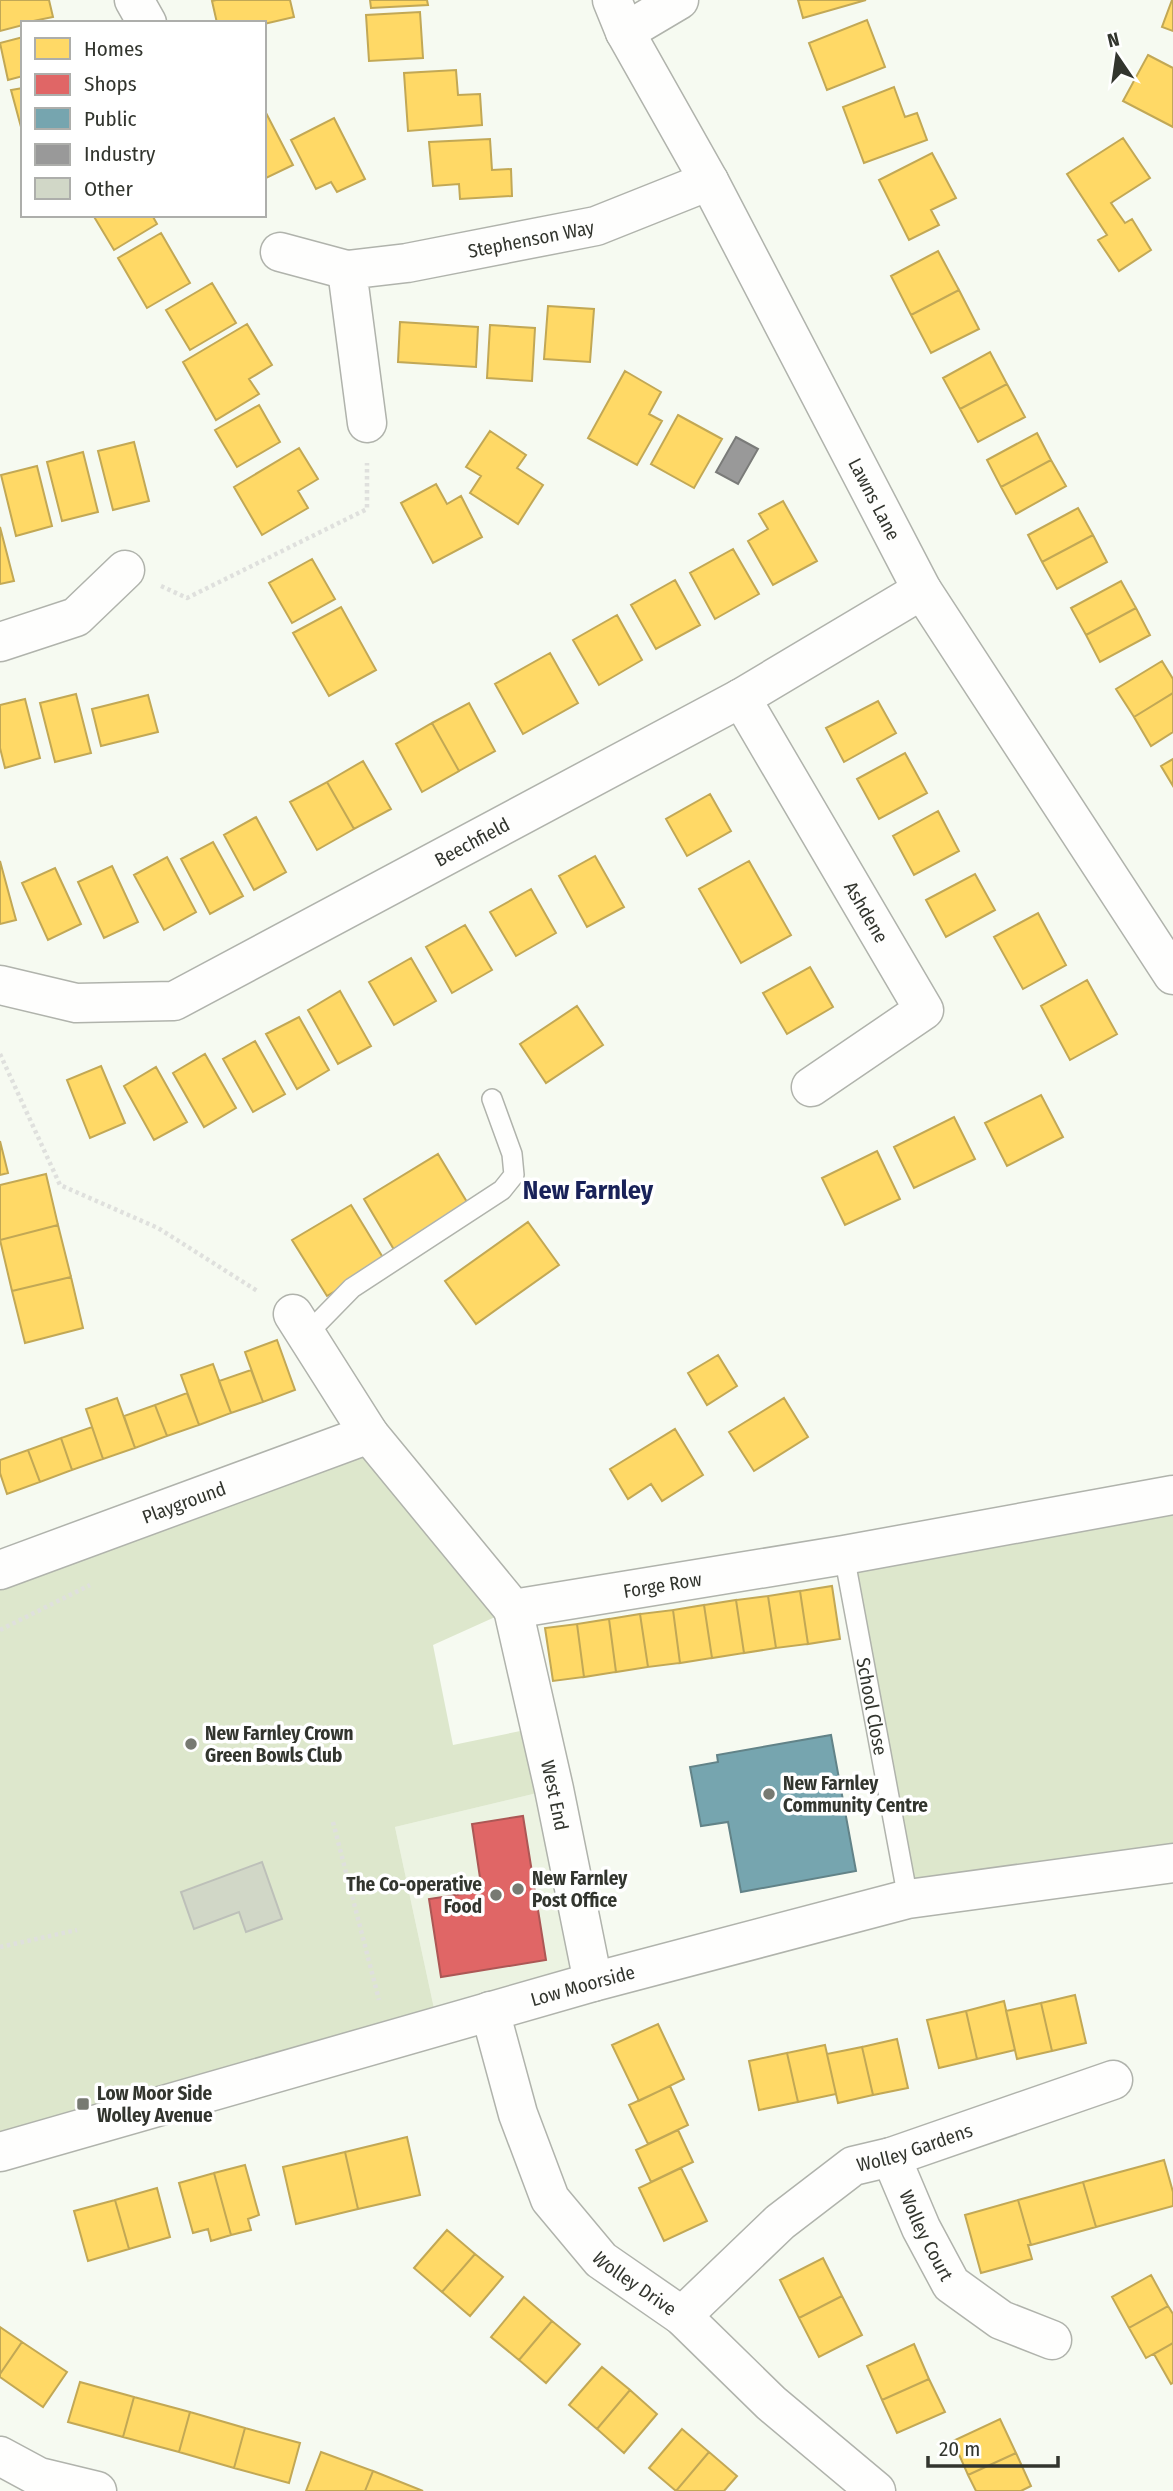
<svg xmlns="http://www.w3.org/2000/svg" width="1173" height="2491" font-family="'Fira Sans Condensed',sans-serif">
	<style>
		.built { fill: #ecf3e2 }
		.green { fill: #dde7cc }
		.homes { fill: #ffd966; stroke: #c2a855; stroke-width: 2 }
		.shops { fill: #e06666; stroke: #ac5755; stroke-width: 2 }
		.public { fill: #76a5af; stroke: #628388; stroke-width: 2 }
		.industry { fill: #999; stroke: #7a7b79; stroke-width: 2 }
		.building { fill: #d1d7c7; stroke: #bdc0b9; stroke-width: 2 }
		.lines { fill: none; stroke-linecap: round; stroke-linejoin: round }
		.service-casing { stroke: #b0b3ac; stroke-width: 22 }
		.minor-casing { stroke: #b0b3ac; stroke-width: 41 }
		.tertiary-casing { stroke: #b0b3ac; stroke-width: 41 }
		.path { stroke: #dfe0dd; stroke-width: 4.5; stroke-dasharray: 3.5 3.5; stroke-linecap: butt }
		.service { stroke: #fefefd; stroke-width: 19 }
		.minor { stroke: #fefefd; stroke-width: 38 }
		.tertiary { stroke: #fefefd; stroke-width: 38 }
		.poi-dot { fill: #777a72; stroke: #fff; stroke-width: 2.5 }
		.labels { text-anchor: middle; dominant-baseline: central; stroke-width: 7; stroke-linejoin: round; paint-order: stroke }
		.street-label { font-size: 19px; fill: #32352e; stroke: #fff }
		.poi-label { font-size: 19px; font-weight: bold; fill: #32352e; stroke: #fff; text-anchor: start }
		.district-label { font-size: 26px; font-weight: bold; fill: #192259; stroke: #fff }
	</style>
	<rect width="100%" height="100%" fill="#f6faf1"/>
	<path class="built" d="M554,1789l39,193 -155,45 -43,-200z"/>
	<path class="green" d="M369,1434l144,175 -80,36 20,100 87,-18 14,62 -159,38 43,200 -438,125v-582z
		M1173,1495v368l-265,36 -64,-344z"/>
	<path class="homes" d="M0,0h49l4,17 -30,6v2l-23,6z
		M216,0h74l4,17 -30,7 -47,-1 -5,-22z
		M370,0h57l1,5 -57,3z
		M798,0h68l-63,18z
		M1172,0h1v31l-11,-4z
		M420,12l3,46 -54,3 -3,-46z
		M867,20l18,47 -58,23 -18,-47z
		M23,37v39l-15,4 -8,-37z
		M1148,55l25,13v59l-50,-26z
		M456,70l2,25 22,-1 2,31 -74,6 -4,-58z
		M894,87l11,30 12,-4 10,27 -63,23 -21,-56z
		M23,88v39h-2l-10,-37z
		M264,109l29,56 -29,14z
		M334,118l31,61 -28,13 -6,-10 -15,7 -25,-49z
		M1123,138l27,40 -39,25 14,20 7,-4 19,31 -32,21 -21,-31 9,-5 -40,-61z
		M490,139l2,31 19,-1 1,27 -52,3 -1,-15 -26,2 -4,-44z
		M932,153l24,45 -25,12 8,15 -30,15 -30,-60z
		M93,215h59l5,9 -43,26z
		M161,233l29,50 -43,25 -29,-50z
		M938,251l21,39 -48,25 -20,-39z
		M212,283l24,40 -46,27 -24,-40z
		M959,290l20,39 -48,24 -20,-38z
		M548,306l46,3 -4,53 -46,-3z
		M400,322l78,5 -2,40 -78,-5z
		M247,324l25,41 -23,14 10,15 -43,26 -33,-58z
		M490,325l45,3 -3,53 -45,-3z
		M990,352l17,32 -47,25 -17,-31z
		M625,371l36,21 -12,22 13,7 -25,44 -49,-27z
		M1007,384l18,33 -47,25 -18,-33z
		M259,405l21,37 -43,25 -22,-37z
		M678,415l44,24 -28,49 -43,-24z
		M490,431l36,24 -9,13 26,17 -25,39 -48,-31 11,-17 -15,-9z
		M1037,433l14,27 -50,27 -14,-27z
		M134,442l15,59 -36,9 -15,-59z
		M299,448l19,31 -20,12 10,17 -46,27 -28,-48z
		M83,452l15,60 -36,9 -15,-59z
		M1051,460l15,26 -50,28 -15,-27z
		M37,466l15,60 -36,10 -15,-61z
		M436,484l11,20 14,-8 21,41 -49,26 -32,-60z
		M783,501l34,60 -44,24 -25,-44 20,-12 -9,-15z
		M1078,508l15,27 -51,27 -14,-27z
		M0,527l14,54 -14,3z
		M1093,535l14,27 -50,27 -15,-27z
		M733,549l26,45 -44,25 -25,-46z
		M312,559l23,40 -43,24 -23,-40z
		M675,580l25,45 -44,24 -25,-44z
		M1121,581l15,27 -50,27 -15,-27z
		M341,607l35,63 -47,26 -36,-63z
		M1136,608l14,27 -50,27 -14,-27z
		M617,615l25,45 -43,25 -26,-45z
		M550,653l28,50 -55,31 -28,-50z
		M1162,661l11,18v14l-39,24 -18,-28z
		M1173,693v39l-22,14 -17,-29z
		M76,694l15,59 -36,9 -15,-59z
		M148,695l10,37 -57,14 -9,-37z
		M25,699l15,59 -35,10 -5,-20v-43z
		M878,701l18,32 -52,29 -18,-34z
		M469,703l26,48 -36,20 -27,-48z
		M432,723l27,48 -37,21 -26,-48z
		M905,753l22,40 -48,26 -22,-40z
		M1173,759v27l-12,-20z
		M363,761l28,48 -37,20 -27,-47z
		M327,782l27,47 -37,21 -27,-48z
		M710,794l21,37 -44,25 -21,-37z
		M938,811l21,40 -45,24 -21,-39z
		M256,817l30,55 -32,18 -30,-55z
		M213,842l30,54 -33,18 -29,-55z
		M595,856l29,51 -37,20 -28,-51z
		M167,857l29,55 -32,18 -30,-55z
		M0,861l16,59 -16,4z
		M749,861l42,74 -50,28 -42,-74z
		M112,866l26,56 -34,16 -26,-56z
		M55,868l26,56 -33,16 -26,-57z
		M975,874l20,36 -49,27 -20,-37z
		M531,889l25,44 -40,23 -26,-44z
		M1038,913l28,52 -43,24 -29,-52z
		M465,925l27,45 -40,23 -26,-46z
		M411,958l25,43 -42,24 -25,-43z
		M810,967l23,40 -46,27 -24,-41z
		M1087,980l30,54 -47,26 -29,-54z
		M340,991l31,55 -33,18 -30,-54z
		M577,1006l26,39 -57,38 -26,-39z
		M299,1017l30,53 -32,19 -31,-55z
		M255,1041l30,53 -32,18 -30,-53z
		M205,1054l31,54 -32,19 -31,-54z
		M101,1066l24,57 -35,15 -23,-58z
		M156,1067l31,55 -33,18 -30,-54z
		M1041,1095l22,42 -56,29 -22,-43z
		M954,1117l21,42 -61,29 -20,-41z
		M0,1141l8,32 -8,2z
		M877,1151l23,48 -55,26 -23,-47z
		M438,1154l32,53 -74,46 -32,-54z
		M46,1174l12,51 -58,15v-55z
		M351,1205l34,56 -58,35 -35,-56z
		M528,1222l31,43 -83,59 -31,-43z
		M58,1225l13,52 -59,14 -12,-51z
		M71,1277l12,51 -58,15 -13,-52z
		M277,1340l18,50 -32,12 -18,-50z
		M718,1355l19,31 -30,19 -19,-32z
		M213,1364l18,49 -32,12 -18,-50z
		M251,1370l12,32 -32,11 -12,-32z
		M187,1393l12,32 -32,11 -12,-31z
		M117,1398l18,50 -32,11 -17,-50z
		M784,1398l24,39 -54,34 -25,-39z
		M155,1405l12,31 -32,12 -11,-32z
		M92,1427l11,32 -31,11 -11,-32z
		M675,1429l28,46 -41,26 -11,-17 -23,15 -18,-30z
		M61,1438l11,32 -32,12 -12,-32z
		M28,1450l12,32 -33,12 -7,-21v-13z
		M832,1586l8,53 -32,5 -8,-53z
		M800,1591l8,53 -32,4 -8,-52z
		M768,1596l8,52 -32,5 -8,-53z
		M736,1600l8,53 -32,5 -8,-53z
		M704,1605l8,53 -32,5 -7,-53z
		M673,1610l7,53 -32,4 -8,-53z
		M640,1614l8,53 -32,5 -7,-53z
		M609,1619l7,53 -32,5 -7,-53z
		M577,1624l7,53 -31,4 -8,-53z
		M1075,1995l11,48 -34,8 -11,-48z
		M1004,2001l11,49 -38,9 -11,-48z
		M1041,2003l11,48 -35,8 -11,-48z
		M966,2011l11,48 -38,9 -12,-48z
		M658,2024l26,55 -45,22 -27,-56z
		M897,2039l11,49 -35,7 -11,-48z
		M825,2045l11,49 -38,8 -11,-49z
		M862,2047l11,48 -35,8 -11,-49z
		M787,2053l11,49 -39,8 -10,-49z
		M670,2086l18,39 -40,19 -19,-39z
		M678,2130l15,32 -42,20 -15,-32z
		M407,2137l13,58 -62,14 -13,-57z
		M345,2152l13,57 -62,15 -13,-57z
		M1164,2160l9,32v14l-77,21 -13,-45z
		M245,2165l14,50 -11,4 3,11 -20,5 -17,-62z
		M681,2168l26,53 -43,20 -25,-53z
		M214,2173l17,62 -20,6 -3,-12 -15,4 -14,-50z
		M1083,2182l13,45 -65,18 -13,-45z
		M157,2188l13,49 -41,12 -14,-49z
		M115,2200l14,49 -41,12 -14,-50z
		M1018,2200l13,45h-3l4,14 -51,14 -16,-58z
		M447,2230l28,24 -33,38 -28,-24z
		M475,2254l28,23 -33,39 -28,-24z
		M823,2258l19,38 -43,22 -19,-38z
		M1151,2275l17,31 -39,22 -17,-31z
		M842,2296l20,39 -43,22 -20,-39z
		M524,2297l28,24 -33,39 -28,-23z
		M1168,2306l5,8v29l-27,15 -17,-30z
		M552,2321l28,23 -34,39 -27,-23z
		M0,2327l22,15 -22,32z
		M22,2342l45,30 -24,35 -43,-30v-3z
		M1173,2343v40l-2,1 -17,-30z
		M914,2344l15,35 -47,21 -15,-34z
		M602,2367l28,23 -33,39 -28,-24z
		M929,2379l16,33 -48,21 -15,-33z
		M80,2382l54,15 -11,40 -55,-15z
		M630,2390l27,24 -33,39 -27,-24z
		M134,2397l56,15 -11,40 -56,-15z
		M190,2412l55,16 -11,40 -55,-16z
		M1000,2419l16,34 -48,22 -15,-34z
		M245,2428l55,15 -11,40 -55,-15z
		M682,2429l27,23 -33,39 -27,-23z
		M321,2452l52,19 -8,20h-59z
		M709,2452l28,24 -13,15h-48z
		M1016,2453l15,33 -10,5h-45l-8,-16z
		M373,2471l50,20h-58z"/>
	<path class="shops" d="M523,1816l23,144 -105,17 -12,-78 53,-8 -10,-67z"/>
	<path class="public" d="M831,1735l25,136 -115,21 -13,-70 -27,4 -11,-59 28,-5 -1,-7z"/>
	<path class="industry" d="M736,437l22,12 -20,35 -22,-12z"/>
	<path class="building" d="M262,1862l20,57 -36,13 -7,-20 -45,17 -13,-37z"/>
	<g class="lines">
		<defs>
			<g id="service">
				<path d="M306,1335l46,-47 150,-98 12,-15 -2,-21 -20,-55"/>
				<path id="s1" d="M844,1555l64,344"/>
			</g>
			<g id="minor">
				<path d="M134,0l13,23"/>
				<path d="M625,32l54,-32"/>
				<path d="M280,252l67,18"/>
				<path id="s2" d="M367,423l-20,-153 60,-7 189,-37 113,-45"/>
				<path d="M0,642l76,-25 49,-47"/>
				<path id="s3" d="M741,698l183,312 -113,77"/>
				<path id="s4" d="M0,985l76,18 98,-2 567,-303 181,-108"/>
				<path id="s5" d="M293,1314l76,120 144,175 331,-54 329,-60"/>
				<path id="s6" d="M0,1570l369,-136"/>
				<path id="s7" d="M513,1609l41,180 39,193"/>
				<path id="s8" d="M490,2011l28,103 32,85 51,61 81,56 89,87 105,88"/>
				<path id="s9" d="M0,2152l593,-170 315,-83 265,-36"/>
				<path id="s10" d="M891,2157l30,71 30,56 50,36 51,20"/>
				<path id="s11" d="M682,2316l98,-94 73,-56 38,-9 222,-77"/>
				<path d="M0,2456l39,21 58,14"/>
			</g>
			<g id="tertiary">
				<path id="s12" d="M612,0l13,32 84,149 213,409 251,385"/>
			</g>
		</defs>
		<use href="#service" class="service-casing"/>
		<use href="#minor" class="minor-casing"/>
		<use href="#tertiary" class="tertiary-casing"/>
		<path class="path" d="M161,586l26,12 180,-89v-46
			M0,1054l60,131 98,43 101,64
			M0,1630l90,-45
			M333,1822l46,178
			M0,1947l77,-17"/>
		<use href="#service" class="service"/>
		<use href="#minor" class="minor"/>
		<use href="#tertiary" class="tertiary"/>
	</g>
	<g class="poi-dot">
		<circle cx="191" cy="1744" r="7"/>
		<circle cx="769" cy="1794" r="7"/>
		<circle cx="518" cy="1889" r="7"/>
		<circle cx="496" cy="1895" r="7"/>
		<rect x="76" y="2097" width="14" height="14" rx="3.5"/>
	</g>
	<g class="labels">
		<g class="street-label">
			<text stroke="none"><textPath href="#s2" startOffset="341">Stephenson Way</textPath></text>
			<text stroke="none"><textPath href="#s12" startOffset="564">Lawns Lane</textPath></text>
			<text stroke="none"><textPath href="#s4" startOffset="514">Beechfield</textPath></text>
			<text stroke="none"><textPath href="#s3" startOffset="248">Ashdene</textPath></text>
			<text stroke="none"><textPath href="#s6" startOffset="196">Playground</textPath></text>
			<text stroke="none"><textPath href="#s5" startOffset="520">Forge Row</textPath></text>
			<text stroke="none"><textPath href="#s1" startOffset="154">School Close</textPath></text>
			<text stroke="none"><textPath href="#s7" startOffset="191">West End</textPath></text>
			<text stroke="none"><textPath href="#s9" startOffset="606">Low Moorside</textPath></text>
			<text stroke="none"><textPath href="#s11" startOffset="292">Wolley Gardens</textPath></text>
			<text stroke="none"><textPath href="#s10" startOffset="86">Wolley Court</textPath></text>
			<text stroke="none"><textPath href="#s8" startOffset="318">Wolley Drive</textPath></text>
		</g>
		<g class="poi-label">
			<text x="205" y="1733">New Farnley Crown<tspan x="205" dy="22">Green Bowls Club</tspan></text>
			<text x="783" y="1783">New Farnley<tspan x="783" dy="22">Community Centre</tspan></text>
			<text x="532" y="1878">New Farnley<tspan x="532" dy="22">Post Office</tspan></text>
			<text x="482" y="1884" text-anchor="end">The Co-operative<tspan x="482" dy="22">Food</tspan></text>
			<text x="97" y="2093">Low Moor Side<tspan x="97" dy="22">Wolley Avenue</tspan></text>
		</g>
		<g class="district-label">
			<text x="588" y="1190">New Farnley</text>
		</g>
	</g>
	<rect x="21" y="21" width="245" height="196" fill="#ffffff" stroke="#adaeab" stroke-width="2"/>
	<rect x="35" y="38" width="35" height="21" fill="#ffd966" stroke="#adaeab" stroke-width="2"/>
	<text x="84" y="56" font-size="21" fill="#32352e">Homes</text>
	<rect x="35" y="74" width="35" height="21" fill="#e06666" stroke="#adaeab" stroke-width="2"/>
	<text x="84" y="91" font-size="21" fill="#32352e">Shops</text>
	<rect x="35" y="108" width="35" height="21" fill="#76a5af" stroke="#adaeab" stroke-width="2"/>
	<text x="84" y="126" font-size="21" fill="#32352e">Public</text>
	<rect x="35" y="144" width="35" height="21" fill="#999999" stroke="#adaeab" stroke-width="2"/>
	<text x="84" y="161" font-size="21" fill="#32352e">Industry</text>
	<rect x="35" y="178" width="35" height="21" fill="#d1d7c7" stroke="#adaeab" stroke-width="2"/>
	<text x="84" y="196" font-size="21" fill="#32352e">Other</text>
	<g transform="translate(1117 56) rotate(347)" stroke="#ffffff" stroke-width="5" paint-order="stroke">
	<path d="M0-5L12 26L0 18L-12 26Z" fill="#32352e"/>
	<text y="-10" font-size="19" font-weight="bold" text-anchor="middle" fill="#32352e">N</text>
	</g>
	<path d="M928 2456v10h130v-10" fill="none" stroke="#32352e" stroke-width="3.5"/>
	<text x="939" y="2456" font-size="21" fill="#32352e" stroke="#ffffff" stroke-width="5" paint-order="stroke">20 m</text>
</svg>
